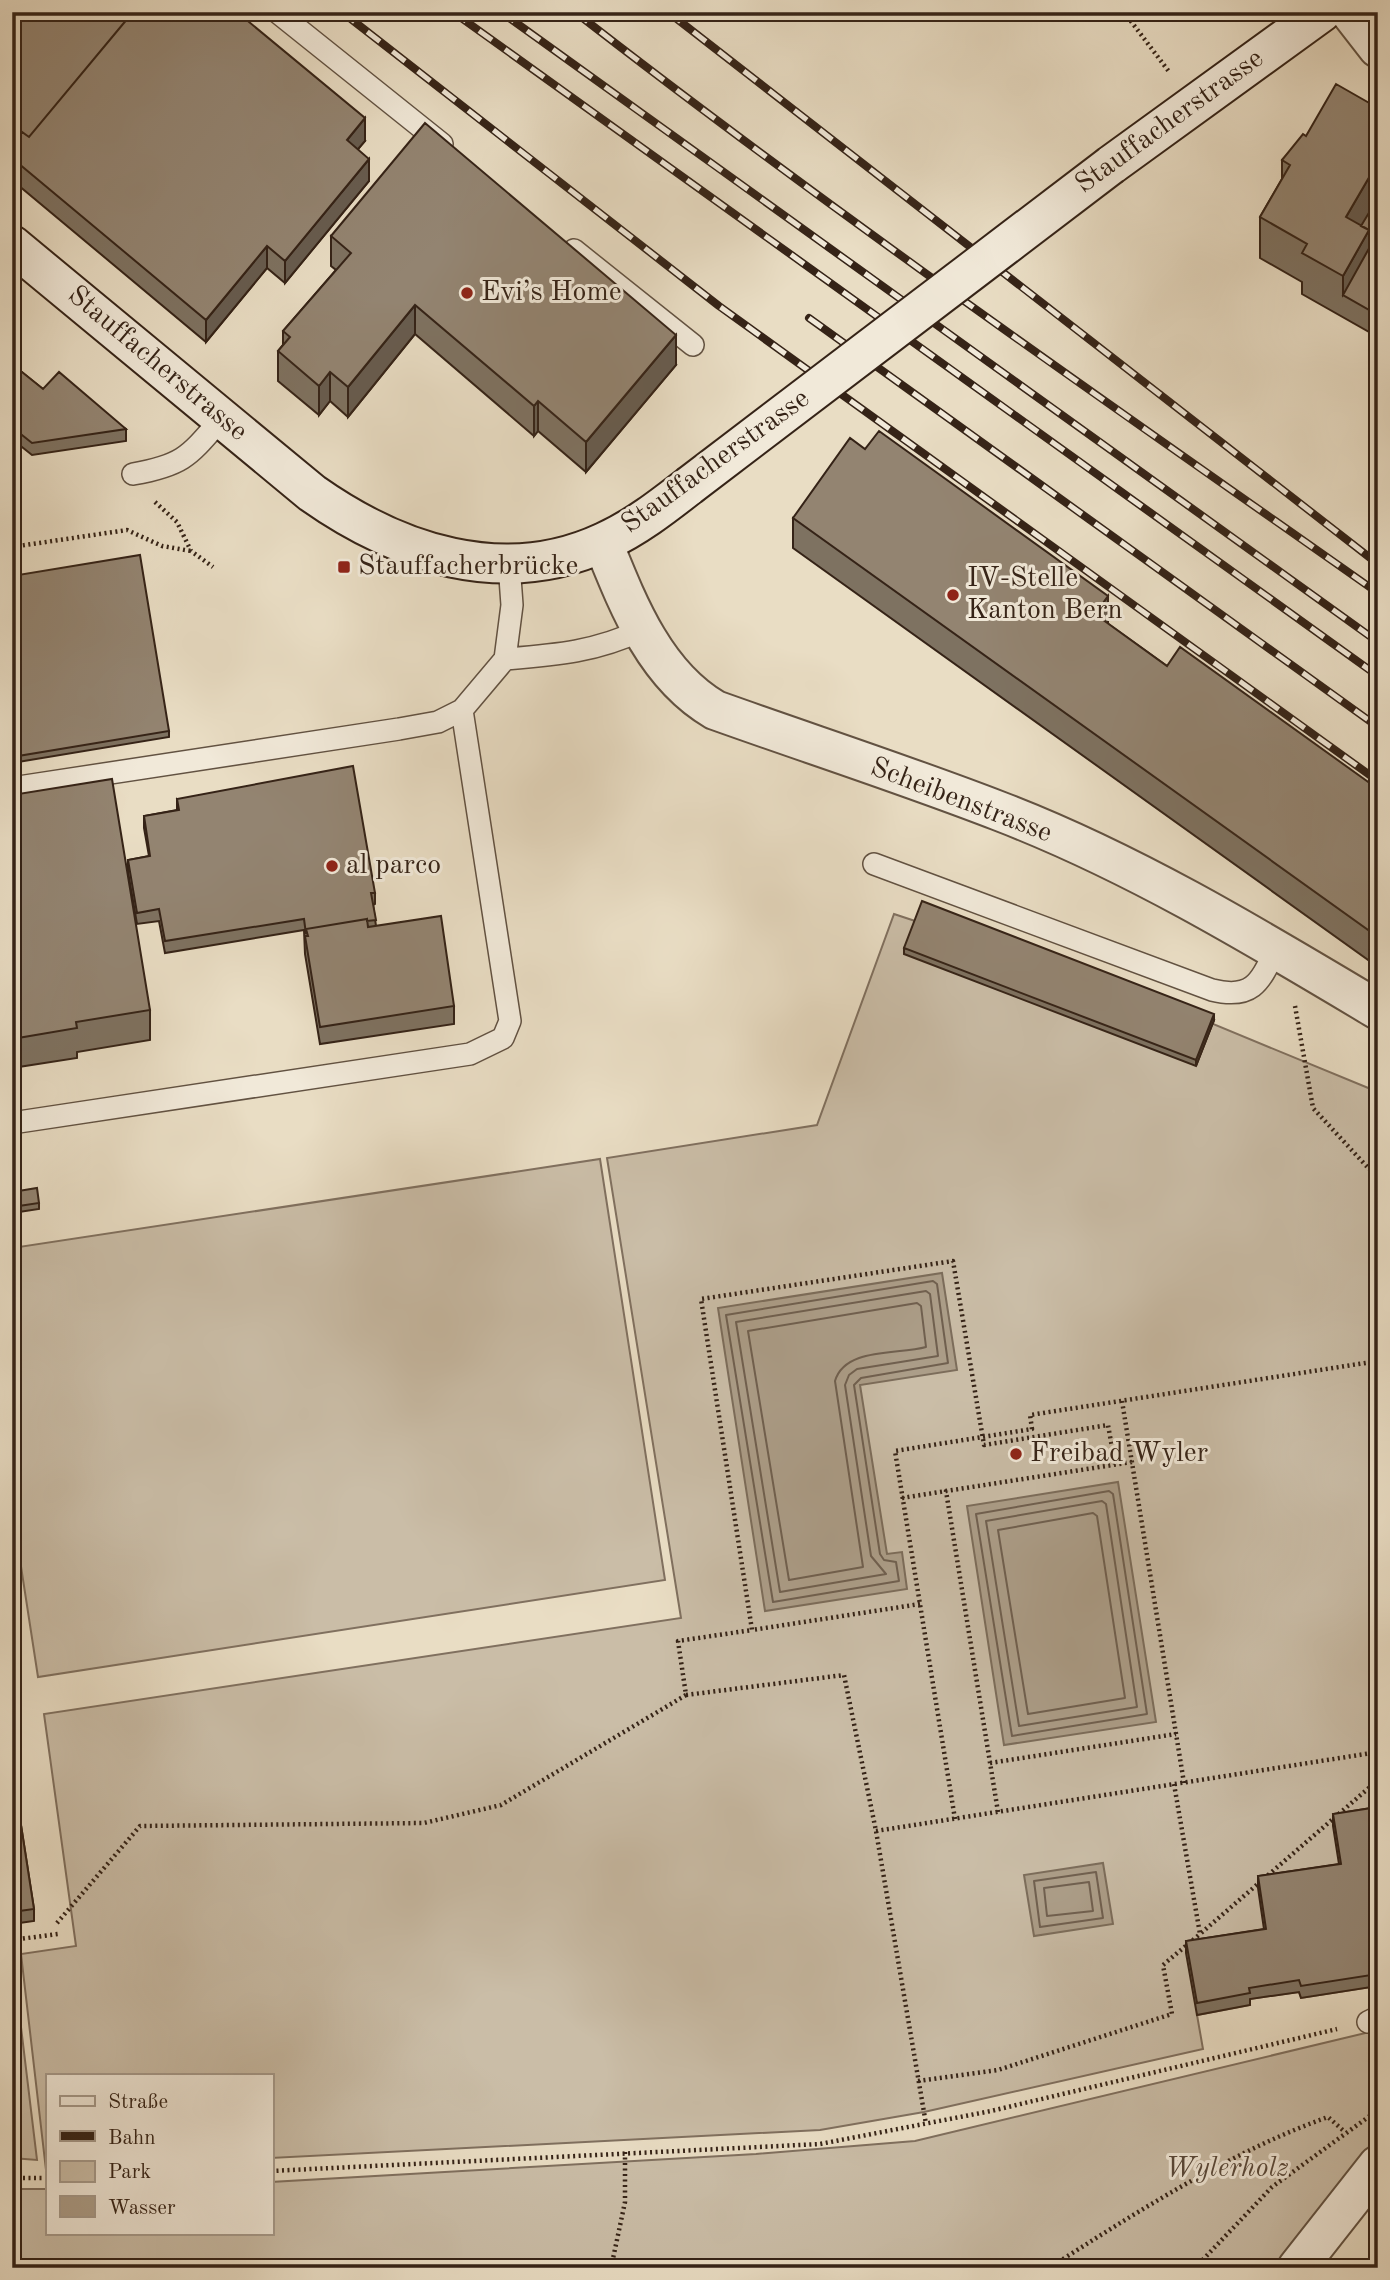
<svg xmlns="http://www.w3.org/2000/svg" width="1390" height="2280" font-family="'Old Standard TT',serif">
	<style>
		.green { fill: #cabda7; stroke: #80705f; stroke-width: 2 }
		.water { fill: #ac9e89; stroke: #7c6d5b; stroke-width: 2 }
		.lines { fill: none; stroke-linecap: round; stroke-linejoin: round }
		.shore { stroke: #706050; stroke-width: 2 }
		.lane-casing { stroke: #625242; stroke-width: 24 }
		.street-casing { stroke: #625242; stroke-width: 42 }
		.secondary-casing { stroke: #352317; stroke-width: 42 }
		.path { stroke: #352317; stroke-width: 4.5; stroke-dasharray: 2 3.5; stroke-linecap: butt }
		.lane { stroke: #f1e9d9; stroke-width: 21 }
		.street { stroke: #f1e9d9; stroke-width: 38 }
		.secondary { stroke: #f1e9d9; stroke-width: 38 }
		.rail-casing { stroke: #352317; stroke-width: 8 }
		.rail { stroke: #f1e9d9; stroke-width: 5; stroke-dasharray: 16; stroke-linecap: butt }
		.secondary-bridge-casing { stroke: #352317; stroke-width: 42; stroke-linecap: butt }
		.secondary-bridge { stroke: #f1e9d9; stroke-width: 38 }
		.wall { fill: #7e7261; stroke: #352317; stroke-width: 2 }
		.shaded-wall { fill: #675c4f; stroke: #352317; stroke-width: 2 }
		.building { fill: #938471; stroke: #352317; stroke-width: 2 }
		.poi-dot { fill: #8f2418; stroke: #f1e9d9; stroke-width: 2.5 }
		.labels { text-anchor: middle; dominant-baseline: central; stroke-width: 6; stroke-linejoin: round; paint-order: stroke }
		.street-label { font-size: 28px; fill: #352317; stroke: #f1e9d9 }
		.poi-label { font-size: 28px; fill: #352317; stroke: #f1e9d9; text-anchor: start }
		.park-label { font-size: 28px; font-style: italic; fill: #5a4a3b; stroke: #f1e9d9 }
	</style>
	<rect width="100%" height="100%" fill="#e9ddc4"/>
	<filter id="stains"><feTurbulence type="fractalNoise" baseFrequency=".00286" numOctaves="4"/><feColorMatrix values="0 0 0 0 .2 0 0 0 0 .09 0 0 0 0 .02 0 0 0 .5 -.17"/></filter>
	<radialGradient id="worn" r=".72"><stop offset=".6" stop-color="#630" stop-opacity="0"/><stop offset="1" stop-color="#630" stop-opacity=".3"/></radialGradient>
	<path class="green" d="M894,914l320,106 -1,4 165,68v894l-77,12 -2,-6 -50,7 1,6 -53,10 6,34 -279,63 -104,18 -549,28v-83h-224l-1,95 -25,-216 55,-8 -32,-232 637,-96 -74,-460 210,-33z
		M600,1159l65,421 -627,97 -26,-169v-260z
		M12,1969h2l23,191 -25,-2z
		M1378,2030v106l-100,132h-1266v-79h35v44h224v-51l485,-28 159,-13z"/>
	<path class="water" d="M942,1273l15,97 -97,15 27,169 15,-2 5,37 -142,22 -47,-303z
		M1118,1482l38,240 -152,23 -37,-239z
		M1103,1863l10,61 -79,12 -10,-61z"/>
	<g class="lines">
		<path class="shore" d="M933,1281l4,3 11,79 -87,15 -7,7 26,169 4,6 12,2 3,19 -126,21 -47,-287z
			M926,1291l4,3 8,62 -81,13 -8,6 -4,10 26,171 15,18 -106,18 -44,-270z
			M917,1303l4,3 5,41c-28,8 -81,0 -91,34l28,186 -74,13 -41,-249z
			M1109,1491l4,3 34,220 -135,22 -36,-222z
			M1102,1501l4,3 31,203 -118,19 -33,-205z
			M1093,1513l4,3 28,182 -97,16 -30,-184z
			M1096,1872l7,46 -63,9 -6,-46z
			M1089,1882l4,29 -46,5 -3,-28z"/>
		<defs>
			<path id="lane" d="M277,12l165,132
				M574,250l119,95
				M133,474c51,-9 56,-18 89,-56
				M505,659c49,-4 91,-7 136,-29
				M12,788l387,-59 39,-7 24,-12 43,-51 7,-54 -3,-41
				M874,864l338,126c41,10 48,-8 64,-41
				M12,1123l458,-69 33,-16 7,-17 -48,-311
				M1368,2022l10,-5"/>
			<path id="street" d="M1350,12l28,36
				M603,543c25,62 52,132 112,167 95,34 191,65 284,101 133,51 257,126 379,199
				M1297,2268l81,-103"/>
			<path id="secondary" d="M1111,165l211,-153
				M12,245l300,248c85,60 191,96 292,49 31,-14 58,-35 85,-56"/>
		</defs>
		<use href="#lane" class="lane-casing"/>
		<use href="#street" class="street-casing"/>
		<use href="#secondary" class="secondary-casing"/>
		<path class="path" d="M1124,12l46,61
			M155,502l22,20 14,29 22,16
			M12,547l115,-17 35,16 29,5
			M1295,1006l18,102 57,62 8,44
			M1122,1401l62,382
			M902,1498l44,-7
			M920,1604l-168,26 -51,-331 252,-38 31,184 124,-20 7,39
			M686,1695l158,-20 32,156 50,293
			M990,1763l186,-29
			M1174,1784l26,150 178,-154
			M998,1812l-52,-321 186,-29
			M955,1819l-60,-368 137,-22 -2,-14 348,-54
			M876,1831l502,-79
			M57,1923l83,-97 284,-3 77,-18 185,-110 -8,-54 74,-11
			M12,1940l46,-6
			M12,1952v7
			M918,2081l80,-11 174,-56 -9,-49 37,-31
			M271,2171l549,-27 171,-33 346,-82
			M12,2178h35
			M611,2268l14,-66v-51
			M1049,2268c86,-55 183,-117 279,-151l17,15
			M1195,2268l77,-81 106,-77"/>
		<use href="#lane" class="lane"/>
		<use href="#street" class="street"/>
		<use href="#secondary" class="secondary"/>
		<defs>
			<path id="rail" d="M342,12l377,294 659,475
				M453,12l925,664
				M501,12l877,630
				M575,12c261,203 533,391 803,581
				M668,12l710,552
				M809,318l569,409"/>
		</defs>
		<use href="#rail" class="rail-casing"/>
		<use href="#rail" class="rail"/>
		<defs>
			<path id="secondary-bridge" d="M689,486l422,-321"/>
		</defs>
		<use href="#secondary-bridge" class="secondary-bridge-casing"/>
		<use href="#secondary-bridge" class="secondary-bridge"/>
	</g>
	<path class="wall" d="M12,12l353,129 -7,8 11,32 -84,102 -18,-15 -61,74 -194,-162z
		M1378,108v95l-6,9 6,3v122l-76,-43v-12l-42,-24v-41l22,-38v-19l24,-24z
		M331,236l345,129 -90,107 -48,-41 -4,5 -119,-102 -67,83 -18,-16 -11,14 -41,-34v-30l5,-6v-14l53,-61 -5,-4z
		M12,354l1,11 30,24 83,40v12l-94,14 -20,-16z
		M793,518l315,106 59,42 211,123v178l-585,-419z
		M12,576l157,155v6l-157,26z
		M12,795l138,215v30l-73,12v6l-65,10z
		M177,799l198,94v11l-2,1 3,21 78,80v18l-134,20 -15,-90 -1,-24 -139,23 -6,-32 -22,3 -9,-52v-12l21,-4 -5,-28v-12l33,-6z
		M904,948l310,72 -18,46 -292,-112z
		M12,1192l27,11v6l-27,4z
		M12,1767l22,142v12l-22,3z
		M1378,1807v179l-77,12 -2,-6 -49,7v6l-53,10 -11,-62v-12l78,-12 -6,-41v-12l81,-12 -6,-38v-12z"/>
	<path class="shaded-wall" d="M365,118v23l-18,21v-22z
		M369,159v22l-84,102v-22z
		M1378,162v41l-29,51 -3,-37z
		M1369,230v35l-26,30v-19z
		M267,246v22l-61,74v-22z
		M415,305v29l-67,83v-30z
		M676,335v30l-90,107v-30z
		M330,372v29l-11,14v-29z
		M538,401v30l-4,5v-30z
		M1108,596v29l-13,-11z
		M1214,1014v6l-18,46v-6z"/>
	<path class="building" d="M12,12h121l-104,125 -7,-5 -2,3 -8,-7z
		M133,12h104l128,106 -18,22 22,19 -84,102 -18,-15 -61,74 -194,-162v-13l10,-13 7,5z
		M1336,84l42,24v54l-32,55 23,13 -26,46 -41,-23 5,-9 -47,-27 30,-52 -8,-5 21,-26 3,2z
		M425,123l251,212 -90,107 -48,-41 -4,5 -119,-101 -67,82 -18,-15 -11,14 -41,-35 12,-14 -7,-6 68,-78 -20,-17z
		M1370,211l8,4v31l-6,-3 -3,6v-19l-8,-4z
		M1372,243l6,3v69l-35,-20z
		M12,364l31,25 16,-17 67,57 -94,14 -20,-16z
		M879,431l229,165 -13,18 72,52 13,-19 198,142v148l-585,-419 57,-80 15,11z
		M140,555l29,176 -157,26v-181z
		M353,766l22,127h-4l5,27 -9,1v-2l-61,10v5l-2,-15 -139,22 -6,-32 -22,4 -9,-53 22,-4 -6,-40 35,-6 -2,-11z
		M112,779l38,231 -74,12 1,6 -65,11v-244z
		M922,901l292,113 -18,46 -292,-112z
		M441,916l13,90 -134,21 -15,-91h3l-2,-7 61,-10 1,8z
		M37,1188l2,15 -27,4v-15z
		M12,1767l22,142 -22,3z
		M1378,1807v167l-77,12 -2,-6 -50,8 1,5 -53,10 -11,-62 80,-12 -8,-53 83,-12 -8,-50z"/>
	<g class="poi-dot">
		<circle cx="467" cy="293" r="7"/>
		<rect x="337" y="560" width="14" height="14" rx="3.5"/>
		<circle cx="953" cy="595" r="7"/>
		<circle cx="332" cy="866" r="7"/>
		<circle cx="1016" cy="1454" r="7"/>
	</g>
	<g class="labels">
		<g class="street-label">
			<text transform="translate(1170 122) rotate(-36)">Stauffacherstrasse</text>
			<text transform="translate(157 364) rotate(40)">Stauffacherstrasse</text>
			<text transform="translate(716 462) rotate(-36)">Stauffacherstrasse</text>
			<text transform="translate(961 801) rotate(21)">Scheibenstrasse</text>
		</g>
		<g class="poi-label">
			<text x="481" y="293">Evi’s Home</text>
			<text x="358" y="567">Stauffacherbrücke</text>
			<text x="967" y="579">IV-Stelle<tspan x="967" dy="32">Kanton Bern</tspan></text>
			<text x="346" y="866">al parco</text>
			<text x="1030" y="1454">Freibad Wyler</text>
		</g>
		<g class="park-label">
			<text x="1227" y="2169">Wylerholz</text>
		</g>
	</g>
	<rect width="1390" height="2280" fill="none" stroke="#e9ddc4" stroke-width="42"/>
	<rect x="14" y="14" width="1362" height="2252" fill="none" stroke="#352317" stroke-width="3.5"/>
	<rect x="21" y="21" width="1348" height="2238" fill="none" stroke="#352317" stroke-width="2"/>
	<rect x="46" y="2074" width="228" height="161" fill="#f1e9d9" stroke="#a69a8b" stroke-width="2"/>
	<rect x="60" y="2096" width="35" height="10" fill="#f1e9d9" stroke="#a69a8b" stroke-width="2"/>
	<text x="108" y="2108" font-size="21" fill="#352317">Straße</text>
	<rect x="60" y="2131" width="35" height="10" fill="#352317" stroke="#a69a8b" stroke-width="2"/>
	<text x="108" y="2144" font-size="21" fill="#352317">Bahn</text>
	<rect x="60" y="2161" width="35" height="21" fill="#cabda7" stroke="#a69a8b" stroke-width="2"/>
	<text x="108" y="2178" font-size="21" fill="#352317">Park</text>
	<rect x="60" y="2196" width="35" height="21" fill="#ac9e89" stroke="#a69a8b" stroke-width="2"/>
	<text x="108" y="2214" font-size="21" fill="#352317">Wasser</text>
	<rect width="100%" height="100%" filter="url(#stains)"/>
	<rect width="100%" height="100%" fill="url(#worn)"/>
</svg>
